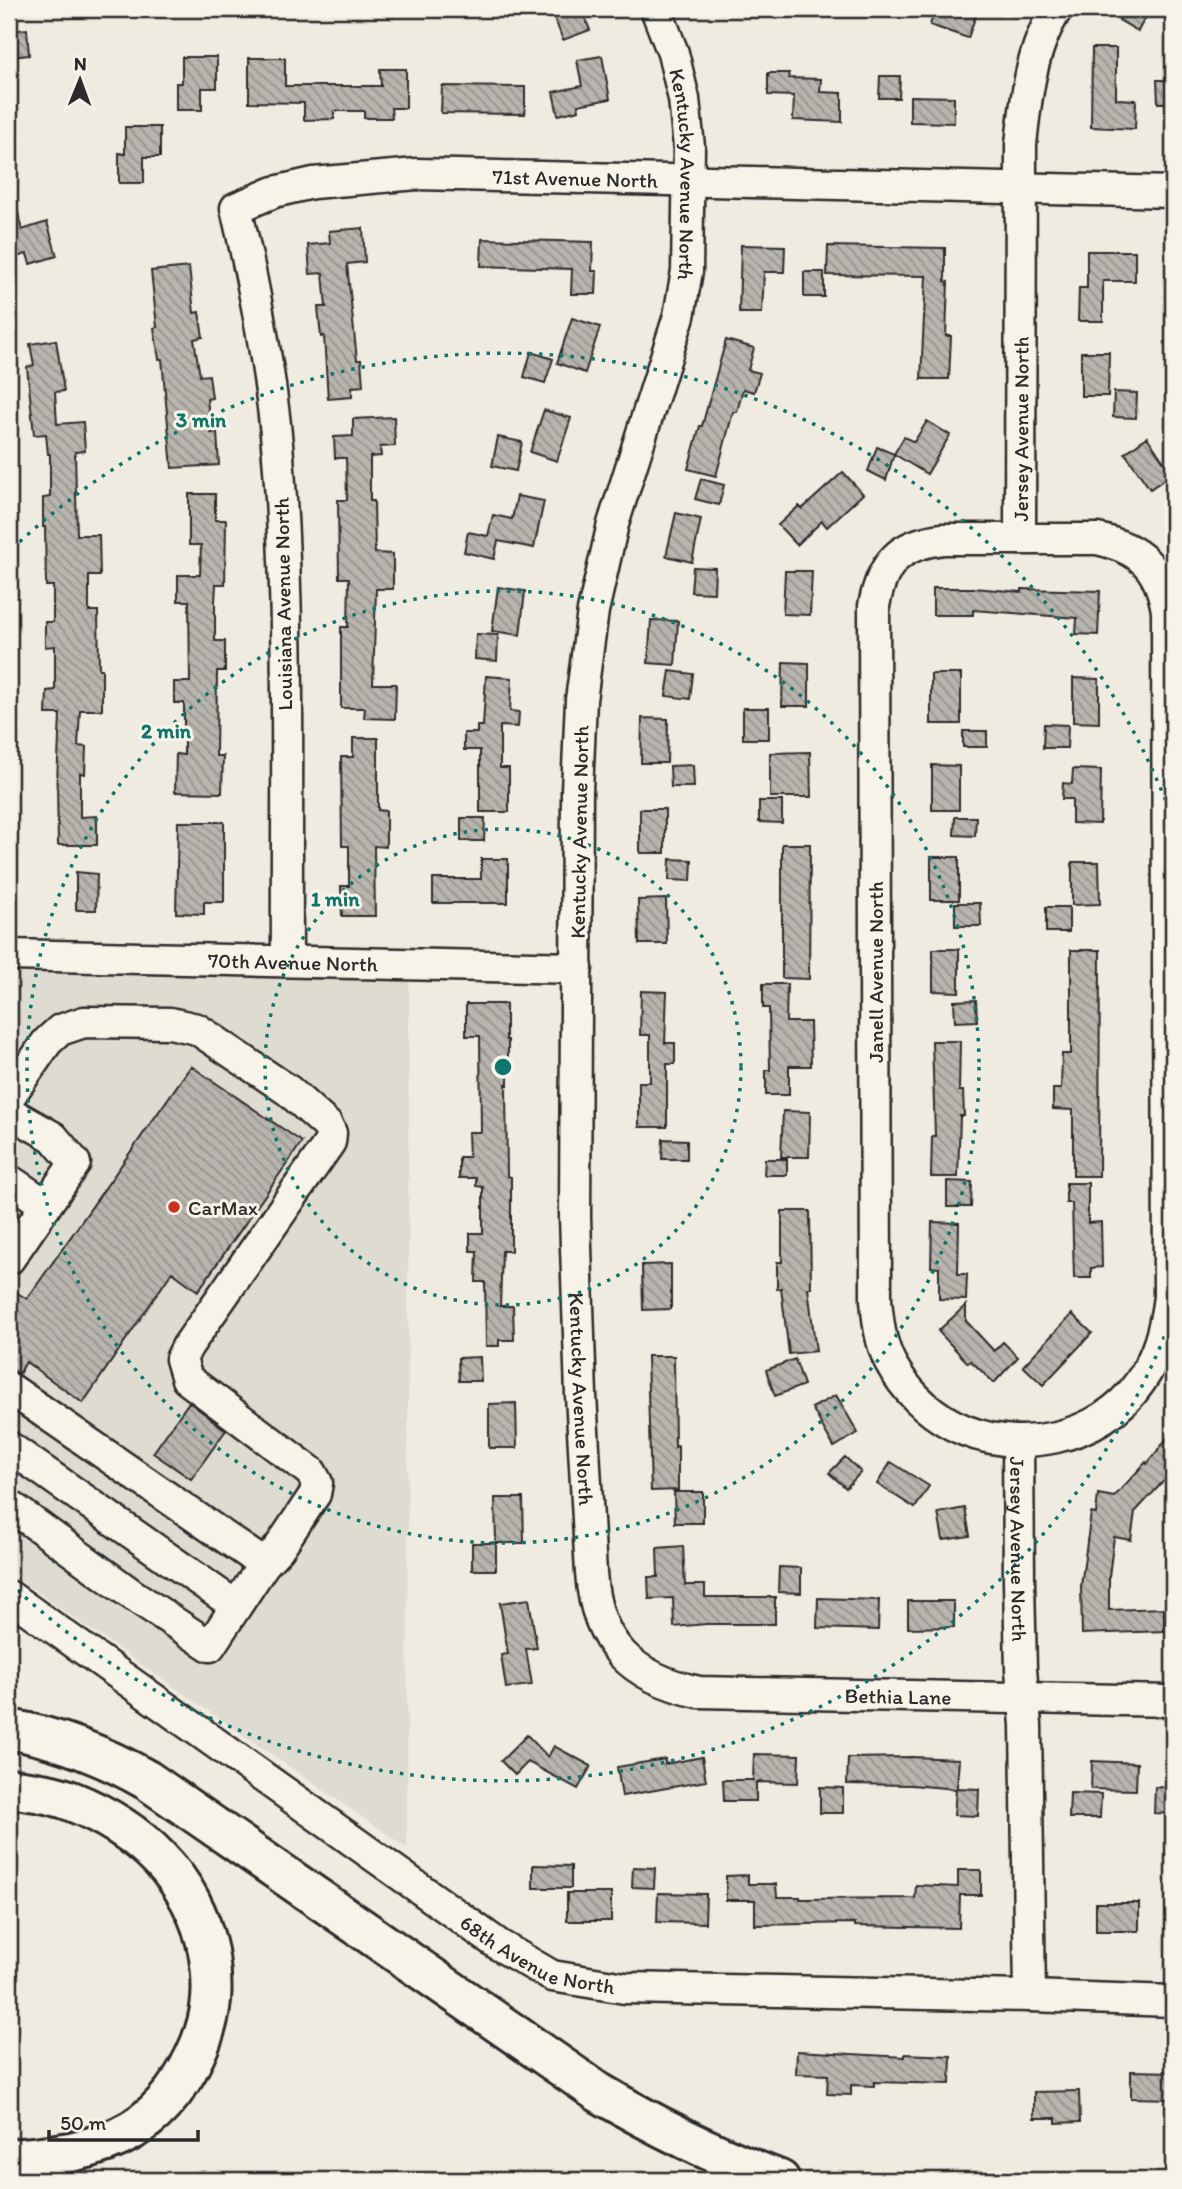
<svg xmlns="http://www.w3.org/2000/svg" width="1182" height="2189" font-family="Itim,sans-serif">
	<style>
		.built { fill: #dedbd1 }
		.building { fill: url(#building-back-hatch); stroke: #2b2b2b; stroke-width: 2 }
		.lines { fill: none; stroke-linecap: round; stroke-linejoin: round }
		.minor-casing { stroke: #2b2b2b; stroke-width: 35 }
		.highway-casing { stroke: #2b2b2b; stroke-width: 44 }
		.minor { stroke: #f7f3e8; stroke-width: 30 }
		.highway { stroke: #f7f3e8; stroke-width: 38 }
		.ring { fill: none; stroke: #0f766e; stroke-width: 3.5; stroke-dasharray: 3.5 7 }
		.poi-dot { fill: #c8321e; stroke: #f7f3e8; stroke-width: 2.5 }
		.labels { text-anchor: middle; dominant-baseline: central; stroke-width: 6; stroke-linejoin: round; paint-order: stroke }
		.street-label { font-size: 21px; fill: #2b2b2b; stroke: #f7f3e8 }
		.poi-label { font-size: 21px; fill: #2b2b2b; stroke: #f7f3e8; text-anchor: start }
		.centre { fill: #0f766e; stroke: #f7f3e8; stroke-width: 3.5 }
		.ring-label { font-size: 21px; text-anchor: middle; font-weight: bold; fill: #0f766e; stroke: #f7f3e8; stroke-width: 6; stroke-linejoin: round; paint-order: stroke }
	</style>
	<defs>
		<pattern id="building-back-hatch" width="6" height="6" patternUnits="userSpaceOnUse" patternTransform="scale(1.75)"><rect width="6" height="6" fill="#b8b5ae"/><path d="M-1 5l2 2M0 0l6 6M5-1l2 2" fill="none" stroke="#96938e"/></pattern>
	</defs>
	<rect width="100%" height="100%" fill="#efebe0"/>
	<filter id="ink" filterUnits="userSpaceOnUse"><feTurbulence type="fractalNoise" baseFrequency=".0143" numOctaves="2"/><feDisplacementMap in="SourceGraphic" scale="14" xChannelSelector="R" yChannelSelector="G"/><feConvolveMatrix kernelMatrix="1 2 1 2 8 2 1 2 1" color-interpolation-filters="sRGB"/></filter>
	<g filter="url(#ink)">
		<path class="built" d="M9,969l400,8 -2,871 -398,-275z"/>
		<path class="building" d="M551,9h30l9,21 -27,10z
			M935,9h43l-10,29 -38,-13z
			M1125,9h25l-12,22 -19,-11z
			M27,29l2,26 -20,2v-26z
			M1092,48h24v51l20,1 -1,29 -44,-2z
			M602,56l8,43 -32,6 1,5 -21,5 -5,-23 29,-6 -5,-26z
			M182,57h35v31h-15v22h-26v-27h6z
			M249,58h36v28h96l-1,-17h26v39h-15l1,10h-28v-7h-30v8l-30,1v-17l-55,-1z
			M768,73h21v5l32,1 -1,13 22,1v29l-49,-2 1,-24 -26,-1z
			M880,76h20l-1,22h-20z
			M1157,80h16v23h-15z
			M442,86l83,1v27l-84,-1z
			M910,96l44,1v26l-44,-1z
			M125,127h35v30h-16v26h-25v-30l6,1z
			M9,200h6l7,30 25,-8 10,34 -27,8 -3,-10 -18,5z
			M363,228l2,34 -18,2 10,96h4l2,26 -11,1v10l-24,2 -4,-63 -3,1 -3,-30h8l-3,-34 -13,1 -2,-29 22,-2 -1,-12z
			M482,239l111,3 -1,29h5l-1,23h-25l1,-25 -91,-3z
			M741,245l44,1 -1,26h-20l-2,41h-23z
			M828,246l117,2v33l3,1 -2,54h5l-2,43h-28l5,-103 -99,-1z
			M1087,251h48v30h-32v40h-25l1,-33h8z
			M189,267l5,46 5,-1 4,25 -9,2 6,37 9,-1 3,23 -5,1 4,34 6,-1 2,33 -47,3 -10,-109h-3l-5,-31 3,-1 -6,-56z
			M804,272h20v25h-20z
			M572,318l28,9 -15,46 -28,-10z
			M56,340l8,51 -9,1 2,32 26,-2 2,29 -10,1 2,83h22l1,41h-11v35h9l1,58h3v41h-22l-2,36 8,1 -1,27 -5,-1v44l17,-1v29h-39l-1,-63 3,-68h-14l1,-23 8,-1v-44l-10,1v-25h8v-36h-7l-1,-59h-2v-29l7,-1v-43h-2l-2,-20 -12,1 -7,-68 7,-2 -4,-21z
			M726,340l28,8 -6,22 12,3 -6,19 -11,-3 -6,23h-4l-17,64 -28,-7 12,-43h2z
			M531,352l22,7 -8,24 -21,-6z
			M1081,352h28l-1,44h-27z
			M1114,392l23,1 -1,25 -23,-1z
			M544,410l27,8 -14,43 -27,-9z
			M394,417l1,29 -15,1 1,9 -11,1v44h4l1,52 18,1v35h-17l-3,95h23l-1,35 -31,-1 1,-10h-24v-81h7l1,-49h-10l-1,-78h9l-1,-42h-11l-1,-21 19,-1v-17z
			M927,421l23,14 -23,39 -33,-20 10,-17 10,5z
			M498,437l24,5 -6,29 -24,-5z
			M1147,437l25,37 -22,15 -25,-36z
			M877,447l17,7 -8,26 -18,-9z
			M843,472l20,22 -36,33 -5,-6 -25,24 -19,-20 21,-19 3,3z
			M701,479l23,6 -5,20 -24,-6z
			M189,494h26v26h11l-1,64h-9l-1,18v39h10v30h-8l-1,85h7l-1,37 -47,-1 1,-38 8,1v-52h-10v-21h16l-1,-81h-11v-26h22l1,-30h-12z
			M517,496l27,5 -10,47 -36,-7 -4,18 -30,-7 4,-20 20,4 5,-21 19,4z
			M676,513l25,6 -9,43 -26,-6z
			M693,567l22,1 -1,25 -23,-1z
			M785,571h27l-2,44 -27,-1z
			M498,587l27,4 -5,44 -28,-4z
			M933,588h40l49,4v-3l78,2 -2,44 -22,-1 1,-16 -104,-8v5h-40z
			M651,620l27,1 -3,44 -27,-2z
			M476,634l22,1 -1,26 -22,-2z
			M783,662l26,1v43h-27z
			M670,671l23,3 -3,25 -24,-3z
			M931,674h30v50h-30z
			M486,676l26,2 -2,33 9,1 -1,15 -18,-1v42h9v44h-29v-62h-16v-17h13v-7h6z
			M1073,678l26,1v44l-26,-1z
			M743,708h26v31h-26z
			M642,718l26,1 -1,44h-26z
			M1044,724l24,1 -1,23h-24z
			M963,731h24v16h-24z
			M353,738h25v72l8,1v36l-12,-1 1,70h-33l-1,-30h8v-40h-7l-1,-89h12z
			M810,752l1,45h-41v-44z
			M693,765l1,22h-23l-1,-21z
			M932,765l27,1v44h-27z
			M1073,769l28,1 -1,54 -28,-1v-24h-10l1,-16 9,1z
			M759,801h23v22l-23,-1z
			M640,809h25v44h-25z
			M955,817h21l-1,19 -21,-1z
			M461,818h24l-1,23h-23z
			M178,822h46v80h-20v12l-28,-1z
			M782,844h28l-1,135 -27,-1z
			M931,857h28v43h-28z
			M481,859h27v44h-75v-24h48z
			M670,859l22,1 -1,21 -22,-1z
			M1072,862h27l1,42 -28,1z
			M76,872l21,2 -1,36h-20z
			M666,899l1,45h-28l-1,-44z
			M955,903h25l1,23h-26z
			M1046,907h23v25h-23z
			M933,949h26v43l-26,-1z
			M1071,950h29l-1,226h-26v-66l-20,-1v-20h8l1,-35h9z
			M763,984h24l-1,38h24l1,44h-22v29h-23v-25h4l-1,-62h-6z
			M641,991l26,1 -2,51h10v21h-8v63h-28v-45h11v-47h-10z
			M976,1000l1,21 -22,1 -1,-21z
			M466,1004h40v36h2v45l-2,-1 1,92 4,1v74h-9l-2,55h13l1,34h-15v6h-13l-1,-64h-9l1,-31h-7v-18h13v-46l-7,-1v-8h-17v-21h10l-1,-25h13l-1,-96h-14z
			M932,1041h28l-1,50h4l1,25h-4l-2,61h-27l1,-41h3z
			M191,1066l111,76 -104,149 -26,-19 -89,131 -57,-41 -7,12 -10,-7v-41l7,-10 -7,-5v-9l7,-10 11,7z
			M783,1111l27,1 -1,45h-28z
			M663,1139l24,1v19h-25z
			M765,1159h22v16h-23z
			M947,1181l25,1 -1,25h-24z
			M1066,1183h22v40l13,-1 1,45 -11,1v10h-17l-2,-75h-6z
			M782,1211h28l1,77h-3l8,63 -27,3 -8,-66 -4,1v-27h5z
			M932,1222l27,1 -1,51h9l-1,26 -27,-1v-31l-8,-1z
			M671,1264v45l-28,1 -1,-45z
			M966,1305v16l28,30 9,-9 15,15 -24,26 -23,-22 -3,2 -30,-32z
			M1072,1314l20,19 -49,52 -20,-19z
			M647,1356h27l1,91 3,-1v44l-27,1z
			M480,1357l1,24h-22l-1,-23z
			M795,1359l9,26 -29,11 -9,-26z
			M836,1395l22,38 -24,14 -22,-39z
			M189,1402l37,28 -35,49 -38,-26z
			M516,1403l1,45h-28v-44z
			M1173,1431v40l-38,41 -4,28 -17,-3 -5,39v34l55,-2v23l-82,3 -1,-48 10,-73 5,1 2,-20 16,3 32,-35 1,2z
			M845,1457l16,15 -15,16 -17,-15z
			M891,1462l38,24 -14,22 -38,-24z
			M674,1492h29v31h-28z
			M495,1498h28l1,45h-28z
			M965,1508l5,28 -27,4 -5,-27z
			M472,1543h24v27h-24z
			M683,1546l2,39h20v12h70v27h-69l-32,3 -1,-29 -24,1 -1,-22h10l-1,-29z
			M779,1567l22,1v25l-23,-1z
			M818,1598l61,2 -1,30 -61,-2z
			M529,1599l8,49 -11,1 6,36 -26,3 -5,-33 7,-1 -8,-51z
			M908,1601h46v26l-46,1z
			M527,1735l21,22 6,-11 37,20 -13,23 -50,-27 -13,13 -14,-14z
			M754,1754l45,1 -1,28 -42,-1v19h-32l-1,-21h30z
			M702,1757l4,24 -84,15 -5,-29 48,-8v5z
			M912,1757l47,2 -2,29 22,1 -1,27 -24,-1 2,-26 -45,-4 -64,-1 1,-26z
			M1092,1761l45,2 -1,27 -45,-1z
			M820,1787l23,1v25h-23z
			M1155,1787l18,1v26l-19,-1z
			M1070,1793l31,1 -1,24h-31z
			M533,1865l38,1v22h-38z
			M633,1867l22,1 -1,20 -22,-1z
			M958,1870h23v25h-21l-1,33 -104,-2v-3l-100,2v-25h-29v-24l22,-1v9h28l1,13h23v2l115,-1 1,-13 42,2z
			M567,1893h44v28h-44z
			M658,1893l48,1 -1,29 -48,-1z
			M1096,1903h43v28h-43z
			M797,2051l108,6v-3l46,2 -1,28 -76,-2v4l-23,-1v10l-24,-1 1,-19 -32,-1z
			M1131,2071l42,1v27l-42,-1z
			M1079,2091l1,31 -24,1v-5h-22v-26z"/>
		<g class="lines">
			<defs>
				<g id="minor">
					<path id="s1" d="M656,9l17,44 11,46 5,48 -2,124 -8,45 -66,208 -20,87 -12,89 -4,91 -2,426 6,178 10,178c5,71 41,105 108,119l474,9"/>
					<path d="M943,539h154c43,9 63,28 70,72l2,686c-4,31 -11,59 -29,85 -39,58 -125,75 -187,43 -27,-14 -49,-37 -63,-63 -10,-20 -12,-41 -14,-62l-2,-694c8,-43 25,-62 69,-67z"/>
					<path id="s2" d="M1020,539l1,-395c5,-46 10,-96 36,-135"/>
					<path id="s3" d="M9,955l568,13"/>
					<path id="s4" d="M287,961c-1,-164 4,-329 -8,-492 -6,-88 -23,-176 -43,-261l38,-16 39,-9 104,-9 756,18"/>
					<path d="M9,1097l38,-55 13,-12 24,-8 86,1 27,6 92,62 38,34 4,8 -1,9 -143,205 -6,12 6,20 124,93 6,11 -2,11 -36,54 -15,16 -54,82 -80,-53 -121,-88"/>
					<path d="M9,1112l44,25 22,26 -66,96"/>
					<path d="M9,1180l37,25"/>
					<path d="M9,1388l255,176"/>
					<path id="s5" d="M1018,1441l1,141 2,88 5,55 4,271"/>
					<path d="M9,1447l227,159"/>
					<path id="s6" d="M9,1596l490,349 53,31 73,12 405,8 143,5"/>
				</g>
				<path id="highway" d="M9,1729c50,9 94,26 138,51l451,312c59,35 119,64 182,88
					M9,1788c20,3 42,5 62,13 68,27 122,76 137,150 6,34 5,61 -8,93 -15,36 -35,65 -68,86 -37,22 -82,26 -123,29"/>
			</defs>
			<use href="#minor" class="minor-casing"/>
			<use href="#highway" class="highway-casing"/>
			<use href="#minor" class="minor"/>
			<use href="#highway" class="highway"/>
		</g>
	</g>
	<g class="ring">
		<circle cx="503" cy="1067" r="238"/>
		<circle cx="503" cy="1067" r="476"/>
		<path d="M1172 1317A714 714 0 0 1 12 1585M12 549A714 714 0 0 1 1172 817"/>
	</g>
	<circle class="poi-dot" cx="174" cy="1207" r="7"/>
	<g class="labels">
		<g class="street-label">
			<text stroke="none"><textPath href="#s1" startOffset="170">Kentucky Avenue North</textPath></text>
			<text stroke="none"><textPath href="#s4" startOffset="1101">71st Avenue North</textPath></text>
			<text stroke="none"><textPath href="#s2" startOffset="110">Jersey Avenue North</textPath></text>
			<text transform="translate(283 604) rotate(-91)">Louisiana Avenue North</text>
			<text transform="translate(579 832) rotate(-89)">Kentucky Avenue North</text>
			<text stroke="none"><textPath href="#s3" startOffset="284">70th Avenue North</textPath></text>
			<text transform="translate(875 972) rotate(-90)">Janell Avenue North</text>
			<text stroke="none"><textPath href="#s1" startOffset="1409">Kentucky Avenue North</textPath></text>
			<text stroke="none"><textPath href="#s5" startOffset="108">Jersey Avenue North</textPath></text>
			<text stroke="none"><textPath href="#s1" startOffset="1958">Bethia Lane</textPath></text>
			<text stroke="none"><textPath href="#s6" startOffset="642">68th Avenue North</textPath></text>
		</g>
		<g class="poi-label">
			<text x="188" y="1207">CarMax</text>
		</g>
	</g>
	<circle cx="503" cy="1067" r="10" class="centre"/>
	<g class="ring-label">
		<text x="201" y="427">3 min</text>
		<text x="166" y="738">2 min</text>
		<text x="335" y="906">1 min</text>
	</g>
	<rect width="1182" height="2189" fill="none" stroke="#f7f3e8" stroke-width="35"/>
	<rect x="18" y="18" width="1147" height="2154" fill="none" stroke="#2b2b2b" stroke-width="2.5" filter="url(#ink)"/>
	<g transform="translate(80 80) rotate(1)" stroke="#f7f3e8" stroke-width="5" paint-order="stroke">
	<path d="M0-5L12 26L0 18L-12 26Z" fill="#2b2b2b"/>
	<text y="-10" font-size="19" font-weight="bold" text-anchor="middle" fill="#2b2b2b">N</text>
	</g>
	<path d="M49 2130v10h149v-10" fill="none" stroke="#2b2b2b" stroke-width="3.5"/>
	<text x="60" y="2130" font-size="21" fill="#2b2b2b" stroke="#f7f3e8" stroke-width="5" paint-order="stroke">50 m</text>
</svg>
